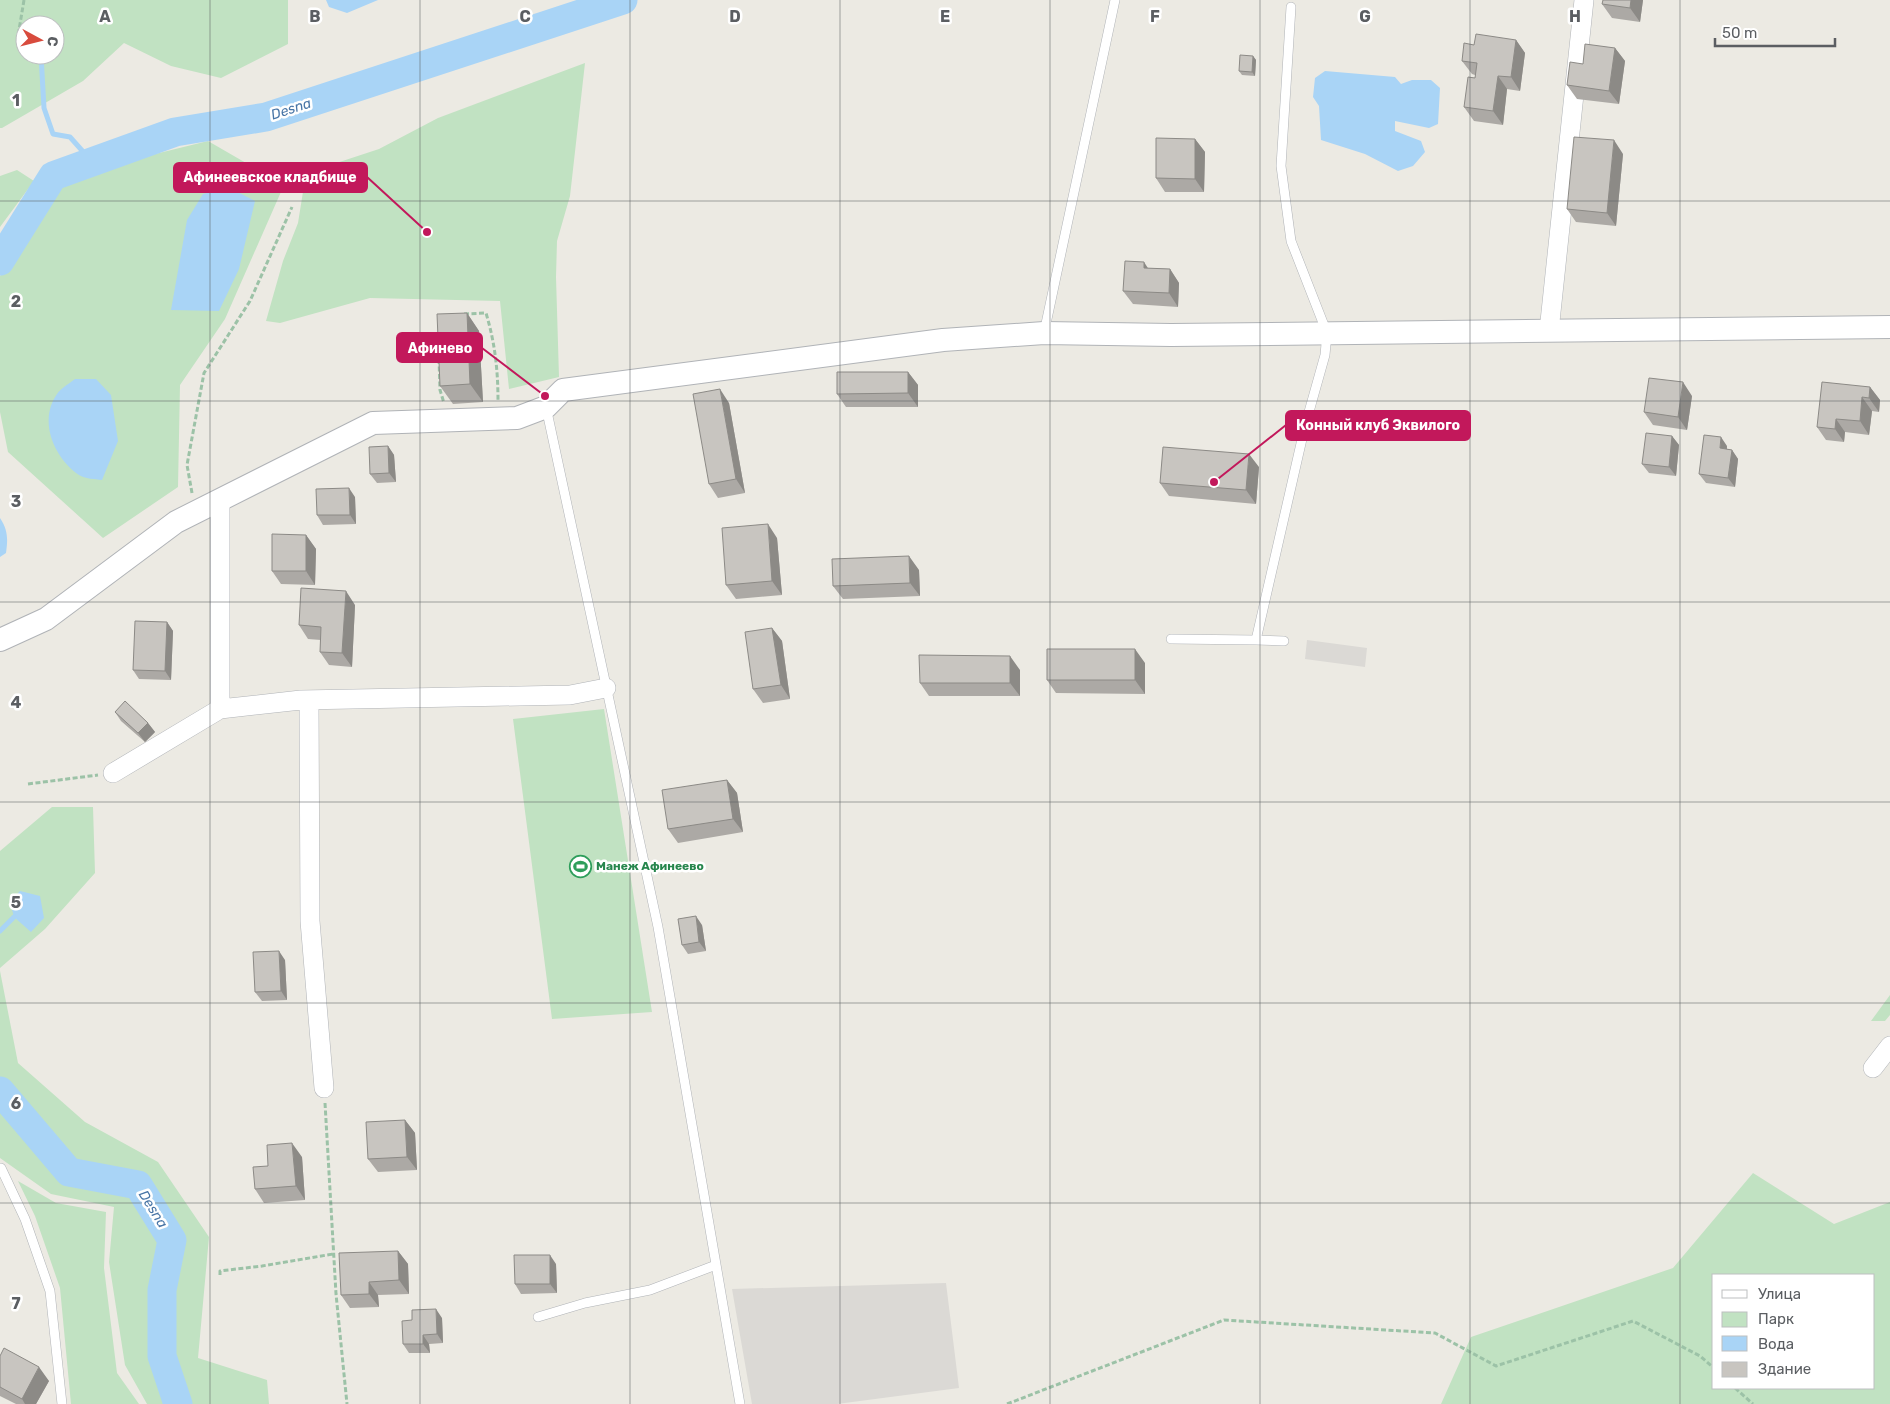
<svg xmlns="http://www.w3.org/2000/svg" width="1890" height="1404" font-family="Rubik,sans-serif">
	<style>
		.industrial { fill: #dbd9d5 }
		.green { fill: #c1e2c2; fill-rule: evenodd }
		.water { fill: #a9d4f6 }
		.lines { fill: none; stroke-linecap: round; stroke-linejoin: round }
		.stream { stroke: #a9d4f6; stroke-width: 5 }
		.river { stroke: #a9d4f6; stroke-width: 29 }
		.service-casing { stroke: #b0b3b7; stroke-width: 10 }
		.minor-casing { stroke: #b0b3b7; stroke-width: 20 }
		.tertiary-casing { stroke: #b0b3b7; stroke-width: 24 }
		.path { stroke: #9cc2a7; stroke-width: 3; stroke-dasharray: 5 2.5; stroke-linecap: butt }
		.service { stroke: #fff; stroke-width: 9 }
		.minor { stroke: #fff; stroke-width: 19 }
		.tertiary { stroke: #fff; stroke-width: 22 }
		.wall { fill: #aca9a5 }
		.shaded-wall { fill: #8c8a86 }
		.building { fill: #c8c5c0; stroke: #8c8a86 }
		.grid { fill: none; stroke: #5b5e62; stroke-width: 1; stroke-opacity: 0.55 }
		.labels { text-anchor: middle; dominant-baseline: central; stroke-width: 5; stroke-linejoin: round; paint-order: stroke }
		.leisure-label { font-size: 12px; font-weight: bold; fill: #27864d; stroke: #fff; text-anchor: start }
		.water-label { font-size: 14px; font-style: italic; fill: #4875a6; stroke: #fff }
		.grid-label { font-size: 16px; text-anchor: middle; font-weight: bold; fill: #5b5e62; stroke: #fff; stroke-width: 5; stroke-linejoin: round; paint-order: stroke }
		.leader { fill: none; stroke: #c2185b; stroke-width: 2 }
		.callout-dot { fill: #c2185b; stroke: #fff; stroke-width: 2 }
		.callout { fill: #c2185b; stroke: #c2185b; stroke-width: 2 }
		.callout-label { font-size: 14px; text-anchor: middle; font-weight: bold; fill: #fff }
	</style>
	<rect width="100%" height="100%" fill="#eceae3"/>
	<path class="industrial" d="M1307,640l60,8 -2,19 -60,-8z
		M946,1283l13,105 -122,16h-85l-20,-115z"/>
	<path class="green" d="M0,0h288v44l-67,34 -50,-12 -47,-23 -41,38 -81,47h-2zM25,25h30v30h-30z
		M585,63l-15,133 -13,45 -1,36 3,100 -50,12 -9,-88 -130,-3 -90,25 -14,-2 17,-60 15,-38 8,-50 73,-24 59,-31z
		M208,141l76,44 -59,134 -45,66 -2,102 -75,51 -95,-86 -8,-40v-136l59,-93 96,-29z
		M17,170l17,11 -34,46v-51z
		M604,709l48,303 -100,7 -39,-300z
		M52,807h41l2,66 -50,56 -45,39v-117z
		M0,971l18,92 67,59 73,40 51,75 -11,121 69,22 2,24h-122l-22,-39 -16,-103 5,-55 -63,-13 -51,-36z
		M1890,995v20l-5,6h-14z
		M1753,1173l81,51 56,-22v202h-449l30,-67 202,-69zM1714,1275h160v113h-160z
		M18,1181l38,22 50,9 -2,56 13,105 22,31h-68l-11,-116 -25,-72z"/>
	<path class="water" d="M326,0h52l-31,13 -18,-6z
		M1325,71l70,6 6,7 11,-4h19l9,8 -2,36 -9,4 -34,-7v10l26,10 4,11 -12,14 -15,5 -33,-17 -44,-14 -2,-34 -6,-9 2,-19z
		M230,188l25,13 -16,68 -20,42 -48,-1 16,-90 16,-26z
		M75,379h21l15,16 7,46 -16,39c-7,-1 -17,-1 -23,-5 -25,-17 -41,-54 -22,-81 4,-6 13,-11 18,-15z
		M0,518c8,12 8,21 6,35l-6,4z
		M20,891l20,5 4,22 -13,14 -17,-15 -4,-15z"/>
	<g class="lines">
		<path class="stream" d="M41,55l3,53 9,26 17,3 16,18 4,7
			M0,931l14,-14"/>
		<path class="river" d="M0,261l53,-85 122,-44 91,-15 357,-117
			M0,1091l69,81 69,13 34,55 -10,50v66l16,48"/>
		<defs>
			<path id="service" d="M1044,333l71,-333
				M546,407l112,520 82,477
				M1171,639l85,1
				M1284,641l-28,-1 49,-214 20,-71 2,-22 -36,-92 -10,-75 10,-159
				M1,1168l24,51 25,72 12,113
				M538,1317l47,-14 65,-13 66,-25"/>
			<path id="minor" d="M1549,331l35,-331
				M309,700l1,221 14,167
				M220,709l81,-9 269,-5 36,-7
				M113,773l107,-64v-209
				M1873,1068l17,-22"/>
			<path id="tertiary" d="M0,640l46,-21 130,-97 197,-99 144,-5 29,-11 17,-17 380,-50 101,-7 127,2 719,-8"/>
		</defs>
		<use href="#service" class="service-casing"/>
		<use href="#minor" class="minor-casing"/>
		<use href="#tertiary" class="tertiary-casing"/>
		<path class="path" d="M24,0l-5,30 6,2
			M464,314l22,-1c9,30 12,57 12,88
			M439,359l1,31 4,13
			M192,493l-5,-28 17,-92 46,-72 42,-94
			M28,784l70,-9
			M325,1103l11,191 11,110
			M220,1275v-4l42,-5 71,-12
			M1735,1388l18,16
			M1007,1404l217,-84 211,13 61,33 137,-45 67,35 14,12"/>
		<use href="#service" class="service"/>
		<use href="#minor" class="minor"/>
		<use href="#tertiary" class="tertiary"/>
	</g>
	<path class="wall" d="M1603,0h40l-3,22 -28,-4 -10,-14z
		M1516,40l9,13 -5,38 -13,-2 -4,36 -29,-4 -10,-14 11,-29v-3l-3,-1 -10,-13 12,-16z
		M1615,48l10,13 -6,43 -42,-5 -10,-14z
		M1253,56l3,4 -1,16 -13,-1 -3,-4z
		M1195,139l10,13 -1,40h-39l-9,-14z
		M1623,154l-7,72 -40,-4 -9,-13z
		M1148,268l22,1 9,14 -1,24 -45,-3 -10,-13z
		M467,313l12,18 4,71 -30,2 -13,-18z
		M908,372l10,13v22h-72l-9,-13z
		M1870,387l10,13 -1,12 -7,-1 -3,24 -24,-3 -1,10 -18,-2 -9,-13z
		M1692,396l-5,34 -34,-5 -9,-13z
		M729,403l16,90 -27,5 -9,-14z
		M1672,436l7,9 -3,31 -27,-3 -7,-9z
		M388,446l6,9 2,27 -19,1 -7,-9z
		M1727,446v3l5,1 6,9 -3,28 -29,-4 -7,-9z
		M1259,467l-3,37 -87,-8 -9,-13z
		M355,497l1,27 -33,1 -6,-10z
		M306,535l10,14 -1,36 -34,-1 -9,-13z
		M777,538l5,57 -46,4 -10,-14z
		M919,570l1,26 -77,3 -10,-13z
		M355,605l-3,62 -23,-2 -9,-13 1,-12 -13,-1 -9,-14z
		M167,622l6,9 -2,49 -32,-1 -6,-9z
		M772,628l10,13 8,58 -27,4 -10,-14z
		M1145,663v31l-89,-1 -9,-13z
		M1020,670v26h-91l-9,-13z
		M115,712l33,11 7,9 -10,10 -24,-21z
		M727,780l10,13 6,39 -65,11 -10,-14z
		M702,925l4,26 -18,3 -6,-9z
		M285,960l2,40 -25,1 -7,-9z
		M405,1120l10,13 2,37 -39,2 -10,-13z
		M302,1157l3,43 -41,3 -9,-14 13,-23z
		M398,1251l10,13 1,30 -31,1 1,12 -29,1 -9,-13z
		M556,1264l1,29 -36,1 -6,-10z
		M442,1318l1,25 -14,1 1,9h-21l-6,-9z
		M0,1356l49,25 -13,23h-20l-16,-8z"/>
	<path class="shaded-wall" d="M1631,0h12l-3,22 -10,-14z
		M1516,40l9,13 -5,38 -9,-14z
		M1615,48l10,13 -6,43 -10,-13z
		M1253,56l3,4 -1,16 -3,-4z
		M1498,76l9,13 -4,36 -10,-14z
		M1195,139l10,13 -1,40 -9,-13z
		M1614,140l9,14 -7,72 -9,-13z
		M1144,262l9,14 -9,-8z
		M1170,269l9,14 -1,24 -9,-14z
		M467,313l12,18 4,71 -13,-18z
		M908,372l10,13v22l-10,-14z
		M1683,382l9,14 -5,34 -9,-13z
		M1870,387l10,13 -1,12 -10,-14z
		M720,389l9,14 16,90 -9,-14z
		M1862,397l10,14 -3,24 -9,-14z
		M1836,419l9,13 -1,10 -9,-13z
		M1672,436l7,9 -3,31 -7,-9z
		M1721,437l6,9 -1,11 -6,-9z
		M388,446l6,9 2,27 -7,-9z
		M1732,450l6,9 -3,28 -7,-9z
		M1249,454l10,13 -3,37 -10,-14z
		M349,488l6,9 1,27 -6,-9z
		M768,524l9,14 5,57 -10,-14z
		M306,535l10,14 -1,36 -9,-14z
		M909,556l10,14 1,26 -10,-13z
		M346,591l9,14 -3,62 -10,-14z
		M167,622l6,9 -2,49 -6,-9z
		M772,628l10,13 8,58 -9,-14z
		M1135,649l10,14v31l-10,-14z
		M1010,656l10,14v26l-10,-13z
		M148,723l7,9 -10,10 -7,-9z
		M727,780l10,13 6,39 -10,-13z
		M696,916l6,9 4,26 -7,-9z
		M279,951l6,9 2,40 -6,-9z
		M405,1120l10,13 2,37 -10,-13z
		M292,1143l10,14 3,43 -9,-14z
		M398,1251l10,13 1,30 -10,-14z
		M550,1255l6,9 1,29 -7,-9z
		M369,1282l9,13 1,12 -10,-13z
		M436,1309l6,9 1,25 -6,-9z
		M423,1335l6,9 1,9 -7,-9z
		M39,1367l10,14 -13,23h-11l-3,-5z"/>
	<path class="building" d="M1603,0h28l-1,8 -28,-4z
		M1476,34l40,6 -5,37 -13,-1 -5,35 -29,-4 4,-30 7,1 2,-15 -15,-2 2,-18 10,2z
		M1585,44l30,4 -6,43 -42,-6 3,-23 13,2z
		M1240,55l13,1 -1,16 -13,-1z
		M1574,137l40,3 -7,73 -40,-4z
		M1156,138l39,1v40l-39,-1z
		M1125,261l19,1v6l26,1 -1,24 -46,-2z
		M467,313l3,71 -30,2 -3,-72z
		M837,372h71v21l-71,1z
		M1649,378l34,4 -5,35 -34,-5z
		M1822,382l48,5 -1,11 -7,-1 -2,24 -24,-2 -1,10 -18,-2z
		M720,389l16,90 -27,5 -16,-90z
		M1646,433l26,3 -3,31 -27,-3z
		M1704,435l17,2 -1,11 12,2 -4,28 -29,-4z
		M388,446l1,27 -19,1 -1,-27z
		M1163,447l86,7 -3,36 -86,-7z
		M349,488l1,27h-33l-1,-26z
		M768,524l4,57 -46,4 -4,-57z
		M272,534l34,1v36h-34z
		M909,556l1,27 -77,3 -1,-27z
		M301,588l45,3 -4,62 -22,-1 1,-25 -22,-2z
		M135,621l32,1 -2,49 -32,-1z
		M772,628l9,57 -28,4 -8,-57z
		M1047,649h88v31h-88z
		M919,655l91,1v27h-90z
		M125,701l23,22 -10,10 -23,-21z
		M727,780l6,39 -65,10 -6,-39z
		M696,916l3,26 -17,3 -4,-26z
		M279,951l2,40 -26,1 -2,-40z
		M405,1120l2,37 -39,2 -2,-37z
		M292,1143l4,43 -41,3 -2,-22 15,-1 -1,-21z
		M398,1251l1,29 -30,2v12l-28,1 -2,-42z
		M514,1255h36v29h-35z
		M436,1309l1,25 -14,1v9h-20l-1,-23 10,-1v-10z
		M4,1348l35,19 -17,32 -22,-12v-31z"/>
	<path class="grid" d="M210,0v1404M420,0v1404M630,0v1404M840,0v1404M1050,0v1404M1260,0v1404M1470,0v1404M1680,0v1404M0,201h1890M0,401h1890M0,602h1890M0,802h1890M0,1003h1890M0,1203h1890"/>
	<defs>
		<symbol id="stadium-ring" viewBox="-11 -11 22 22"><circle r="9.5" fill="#fff" stroke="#2e9e5b" stroke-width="1.5"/><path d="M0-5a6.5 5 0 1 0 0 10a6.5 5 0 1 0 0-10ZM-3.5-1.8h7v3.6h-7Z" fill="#2e9e5b"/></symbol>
	</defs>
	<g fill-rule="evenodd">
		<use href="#stadium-ring" x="568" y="854" width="25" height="25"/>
	</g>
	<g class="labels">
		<g class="leisure-label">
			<text x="596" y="866">Манеж Афинеево</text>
		</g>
		<g class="water-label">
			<text transform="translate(291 109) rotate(-18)">Desna</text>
			<text transform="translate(153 1209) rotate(58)">Desna</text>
		</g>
	</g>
	<g class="grid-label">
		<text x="105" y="22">A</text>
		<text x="315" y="22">B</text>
		<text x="525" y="22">C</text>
		<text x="735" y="22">D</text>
		<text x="945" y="22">E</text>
		<text x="1155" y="22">F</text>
		<text x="1365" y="22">G</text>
		<text x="1575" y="22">H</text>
		<text x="16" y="106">1</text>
		<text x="16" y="307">2</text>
		<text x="16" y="507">3</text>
		<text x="16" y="708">4</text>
		<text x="16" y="908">5</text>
		<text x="16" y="1109">6</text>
		<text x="16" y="1309">7</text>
	</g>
	<path class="leader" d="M427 232L367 177M545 396L482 348M1214 482L1286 425"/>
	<g class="callout-dot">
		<circle cx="427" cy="232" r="5"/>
		<circle cx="545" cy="396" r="5"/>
		<circle cx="1214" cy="482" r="5"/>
	</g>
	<g class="callout">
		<rect x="174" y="163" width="193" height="29" rx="5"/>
		<rect x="397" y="333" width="85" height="29" rx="5"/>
		<rect x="1286" y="411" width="184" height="29" rx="5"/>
	</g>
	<g class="callout-label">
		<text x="270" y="182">Афинеевское кладбище</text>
		<text x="440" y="353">Афинево</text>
		<text x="1378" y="430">Конный клуб Эквилого</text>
	</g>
	<rect x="1712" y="1274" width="162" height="115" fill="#ffffff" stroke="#bdbfc0"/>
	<rect x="1722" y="1290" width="25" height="8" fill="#ffffff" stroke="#bdbfc0"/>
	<text x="1758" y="1299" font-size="15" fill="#5b5e62">Улица</text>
	<rect x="1722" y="1312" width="25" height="15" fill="#c1e2c2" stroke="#bdbfc0"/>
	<text x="1758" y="1324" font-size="15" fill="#5b5e62">Парк</text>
	<rect x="1722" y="1336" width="25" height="15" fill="#a9d4f6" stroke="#bdbfc0"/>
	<text x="1758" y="1349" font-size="15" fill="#5b5e62">Вода</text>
	<rect x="1722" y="1362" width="25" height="15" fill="#c8c5c0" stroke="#bdbfc0"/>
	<text x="1758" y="1374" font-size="15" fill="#5b5e62">Здание</text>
	<g transform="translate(40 40) rotate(97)"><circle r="24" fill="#ffffff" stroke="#bdbfc0"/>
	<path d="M0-4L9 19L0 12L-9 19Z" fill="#d84b3d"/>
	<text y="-8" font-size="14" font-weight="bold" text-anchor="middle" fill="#5b5e62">С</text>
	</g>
	<path d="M1715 38v8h120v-8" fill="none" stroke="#5b5e62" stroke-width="2.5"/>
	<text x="1722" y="38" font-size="15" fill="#5b5e62" stroke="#ffffff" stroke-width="4" paint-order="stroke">50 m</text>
</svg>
